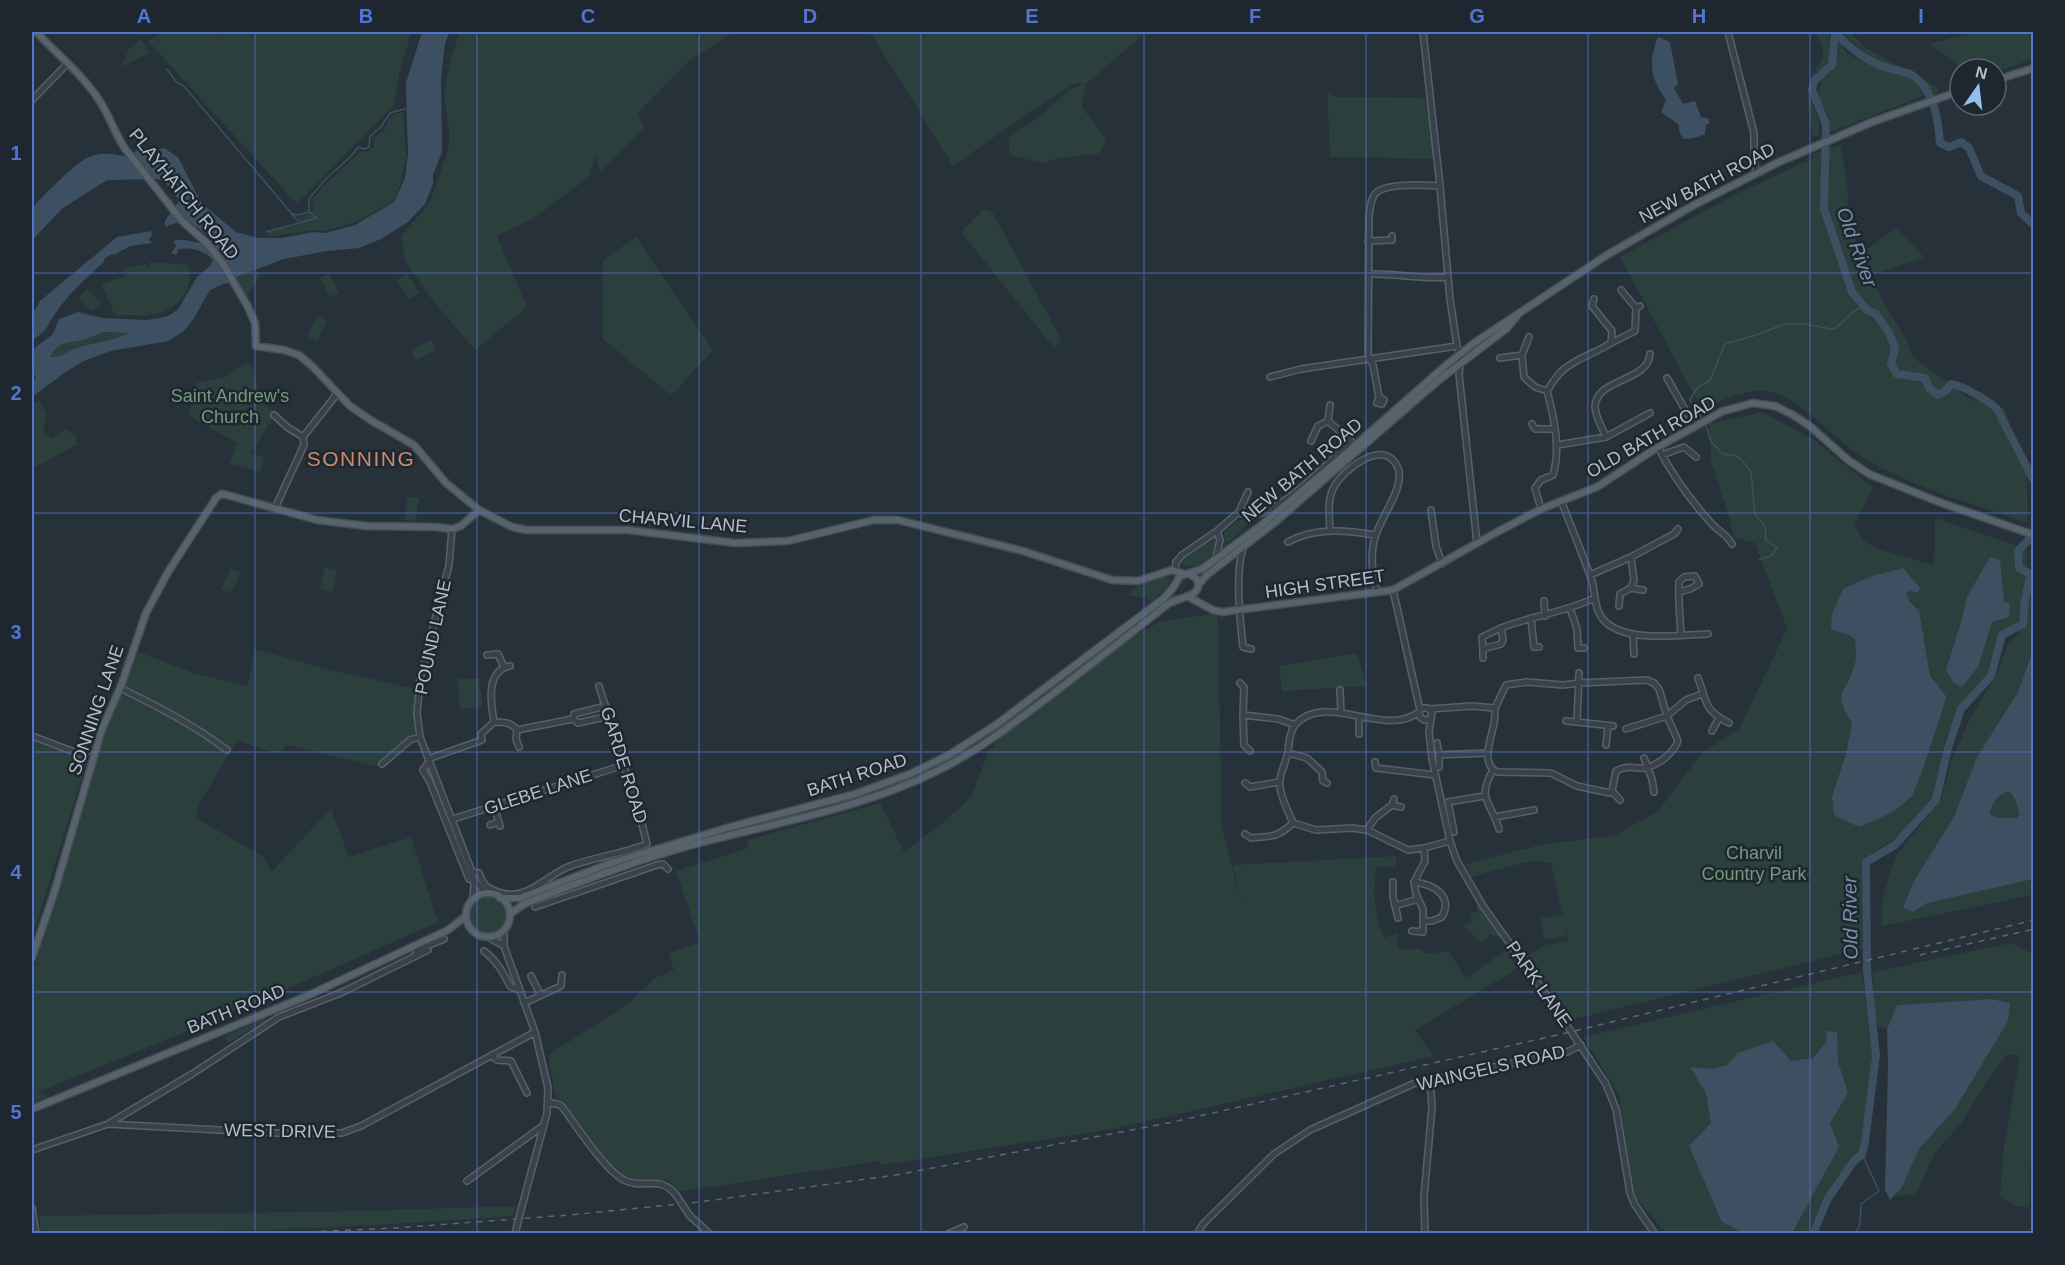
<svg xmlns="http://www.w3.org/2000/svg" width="2065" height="1265" font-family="Helvetica,sans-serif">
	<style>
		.green { fill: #2b3f3d }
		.water { fill: #3d5062; fill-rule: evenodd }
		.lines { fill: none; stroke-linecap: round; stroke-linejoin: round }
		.stream { stroke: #3d5062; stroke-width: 1.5 }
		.river { stroke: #3d5062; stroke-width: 8 }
		.minor-casing { stroke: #576069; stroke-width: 8 }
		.major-casing { stroke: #454e57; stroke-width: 9 }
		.minor { stroke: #39424b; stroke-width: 5 }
		.major { stroke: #57626b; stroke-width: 6 }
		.rail { stroke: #5c6771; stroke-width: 1.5; stroke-dasharray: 6 6; stroke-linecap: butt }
		.minor-bridge-casing { stroke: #576069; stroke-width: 8; stroke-linecap: butt }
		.minor-bridge { stroke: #39424b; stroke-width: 5 }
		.grid { fill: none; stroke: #5275d2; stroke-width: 1.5; stroke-opacity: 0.55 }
		.labels { text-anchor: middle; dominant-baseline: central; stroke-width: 5; stroke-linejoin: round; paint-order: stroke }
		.street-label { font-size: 18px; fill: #b5bdc6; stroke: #1e2730 }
		.park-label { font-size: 18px; fill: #759a7a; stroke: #1e2730 }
		.water-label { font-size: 20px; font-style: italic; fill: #7891a7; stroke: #1e2730 }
		.quarter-label { font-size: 21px; letter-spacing: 1.5px; fill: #ca8b6c; stroke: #1e2730 }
		.neatline { fill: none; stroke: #5275d2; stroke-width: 2 }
		.grid-label { font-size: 20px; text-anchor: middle; font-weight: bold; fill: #5275d2 }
	</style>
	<rect width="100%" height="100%" fill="#26313a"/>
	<path class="green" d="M163,32h51l8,3 9,-3h181l-13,41 -4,31 -98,100 -149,-163z
		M460,32h274l-44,28 -52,53 6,16 -44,44 -5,-18 -6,22 -55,41 -37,18 30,71 -52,43 -42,-49 -28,-40 -4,-25 29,-34 13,-37 6,-19v-17l-5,-35 6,-34z
		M870,32h276l-60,52 -4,23 24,32 -6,14 -39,5 -20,5 -31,-8 -2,-17 31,-21 30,-27 15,-6 -8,-1 -40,25 -83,58z
		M1816,32h13c1,8 4,19 1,27 -5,12 -19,18 -20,32 -1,15 13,25 9,45h-6c-4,-17 -7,-34 -4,-52 1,-13 14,-19 14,-29 0,-8 -5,-17 -7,-23z
		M1842,32h8l13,14 75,42 -2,7 -27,-23 -26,-8 -20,-12z
		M1975,32h58v27l-37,13v-3h-33l-33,-25z
		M141,39l9,14 -29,14 8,-18z
		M1839,41l6,10 6,5 59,20 16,16 -1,3 -94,37 -2,-16 -12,-15 5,-22c20,-11 13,-22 17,-38z
		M1327,91l9,6 89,1 5,6 7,55 -107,-2z
		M403,112l3,45 -6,28 -6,16 -38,21 -16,5 -18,4 -9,-1 -47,7 3,-5 31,-8 -2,-6 9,-3 6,-5 -1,-12 6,-4 3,-6 39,-36 8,-1 6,-4v-9l10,-8 7,-15z
		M1839,145h2l7,48 -1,31 16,28 33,-24 29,30 -55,17 13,27 24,39 6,16 57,42 35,10 22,67 1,47c-54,-19 -112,-34 -161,-63 -29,-16 -63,-59 -92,-67 -26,-7 -51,6 -73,17l-82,-153 118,-64 76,-35v-4z
		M984,209l9,4 68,126 -6,10 -94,-117z
		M636,237l77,113 -40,44 -5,-1 -66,-55 1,-78z
		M150,262l38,3c3,13 3,21 -5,31 -16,24 -42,19 -68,19l-14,-31 25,-8 -3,-8 24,-4 1,3h2z
		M256,269l4,7 -14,23 -10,-19 5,-5z
		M329,273l10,20 -9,4 -10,-19z
		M406,273l14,19 -10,7 -14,-18z
		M87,289l14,14 -8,9 -15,-14z
		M317,316l10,5 -10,20 -10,-5z
		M104,332l24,1c-12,9 -32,10 -46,14 -12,3 -20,10 -33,10 12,-18 18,-12 37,-18 6,-2 11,-5 18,-7z
		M431,340l5,10 -20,10 -5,-10z
		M245,363l7,4 8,33 16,13 -25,40 13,5 -3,14 -31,-8 7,-21 -50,-29 10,-19 -1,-12 29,-6z
		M40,401l7,15 -4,15 10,8 12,-10 10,6 3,9 -46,25v-64z
		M1762,412l52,28 59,48 -19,37 11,17 16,8 53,15 1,-47 92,31v28l-6,21v22l-21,13 -10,38 -11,14 -16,16 -18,39 -10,54 -36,42 -36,23 -1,90 -288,70 -48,-62 19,-12 23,-4 -17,-78 -21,-2 -59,16 -5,-13 78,-20 69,-8 44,-24 46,-60 36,-23 48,-100 -32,-86 -21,-6 -4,-17 -19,-59 -2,-37z
		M407,497l12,1 -3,23 -11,-1z
		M1247,518l1,5 -27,28 1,-4 9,-7 -9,4 3,-5 -1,-8 13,-10z
		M1217,533c6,21 -17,42 -37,30l30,-26z
		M325,567l12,3 -5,22 -12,-3z
		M231,568l10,4 -10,21 -10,-4z
		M1164,576l7,3 -5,9 -15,14 -3,-3 -19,-4 9,-10z
		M2033,584v311l-151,31v-27l14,-44 45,-55 10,-38 19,-44 28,-46 9,-26 19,-22 5,-39z
		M1174,592l2,3 -194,148 -26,16 -48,23 -52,17 -170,45 -102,33v-2l117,-37 156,-42 73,-29 36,-19 31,-21z
		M1213,614l1,2h4l4,213 20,75 -9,-39 163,-9 1,11h-21l-2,24 3,25 7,22 14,-5 -1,16h24l5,5 22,-3 18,27 43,-30 5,9 -2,2 5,9 -5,4 -97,58 19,26 -322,73 -231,36 -2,-4 -201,31 -10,-12 -33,1 -12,-3 -40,-46 -28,-39 -7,-38 80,-51 27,-26 19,-8 -5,-17 31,-11 -24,-71 72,-23 -1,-8 133,-37 24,49 42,-32 25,-23 18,-47 5,-3 1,-5 136,-104 30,-17z
		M255,649l72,20 89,20 -1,44 -38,34 -91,-23 -2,6 -10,3 -37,-13 -38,64 -3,14 66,38 10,15 59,-62 18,48 62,-20 27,85 -196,87 -204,83 12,4 -18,7v-128l73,-246 34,-77 57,22 51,12z
		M1357,653l10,33 -85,5 -3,-25z
		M457,678l22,1 4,28 -23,2z
		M32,741l55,20 -55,177z
		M469 915a19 19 0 1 1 38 0a19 19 0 1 1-38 0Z
		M1477,905l24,31 -2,1 -9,-2 -9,8 -18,-17 8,-4 -1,-8 7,-2z
		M1563,914l3,22 -22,4 -3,-22z
		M2011,943l22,11 1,203 -4,10 -1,40 -14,-1 -15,-10 3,-42 17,-99h-13l-14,17 -31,50 -28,32 -18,41 -22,1 8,-10 17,-37 36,-40 55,-106 -18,-4 -95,6 -10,24 -14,-3v-54z
		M424,950l-48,22 -81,41 5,-6 112,-55z
		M1862,972l10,81 -6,104 -43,42 -15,34h-142l-29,-33 -7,-22 -11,-83 -36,-58z
		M264,1018l3,2 -38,23 -5,-6z
		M517,1206l-4,10c-157,12 -314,18 -472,17l-2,-17 319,-5z"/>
	<path class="water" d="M422,32h28l-5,11 -4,35 1,74 -9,23v9l-8,20 -17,18 -27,17 -22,9 -32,3 -43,8 -43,16 -12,8 -6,1 -13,6 -17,30 -10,12 -15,9 -57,10 -25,9 -19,11 -35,26v-14l4,-7 -4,-1v-25l21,-16 6,-15 19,-7 24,6 45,2 18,-3 7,-3 7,-6 18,-31 13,-11 3,-6c-8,-10 -23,-13 -34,-11l-3,6 -5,-2 6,-8 -3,-1 1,-4h10l29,6 1,-5 -29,-22 -21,8v-6l14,-20c-5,-8 -11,-19 -21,-22l-51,1 -44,28 -31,32v-32c9,-10 43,-45 55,-50 13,-6 27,-5 41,-1l13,-10 6,5 17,-4 14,9 24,47 34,28 22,6h24l31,-6 12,1 30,-8 39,-23 11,-24 3,-24 -2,-71zM104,332l24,1c-15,9 -34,9 -51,15 -10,4 -16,9 -27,9 10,-18 17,-12 36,-18 6,-2 11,-5 18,-7z
		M1658,37l12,5 8,42 -4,4 9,16 12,-3 6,16 7,1 2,5 -4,2 -1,9c-7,3 -13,5 -21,5l-4,-5 -2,-10 -17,-12 5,-12c-16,-23 -18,-37 -8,-63z
		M151,231l1,4 -3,4 3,4 -22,3 -16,9 -2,-1 -8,5v3c-17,15 -34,31 -47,49 -11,15 -8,19 -25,29v-25l8,-14 77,-64z
		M1990,557l10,3 4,41 6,3 -1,13 -17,5 -14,45 -16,20 -9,-5 -7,-12 16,-51 5,-22z
		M1903,568l17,20 -3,5 -7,-3 -4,4 3,7 10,10 11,65 16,20c-2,12 -30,96 -35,101 -15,15 -33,22 -52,30l-25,-12 -2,-18 14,-43 6,-31c-22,-33 -4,-29 3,-60 2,-7 0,-17 0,-24 -8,-7 -16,-5 -24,-11l1,-14 11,-25 29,-13z
		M2033,651v228l-106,24 -14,9 -10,-4 10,-25 41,-66 23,-60 41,-65zM2006,792h4l5,7 5,15 -3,4h-21l-6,-4c0,-9 8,-19 16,-22z
		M1992,999l18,4 -2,18 -53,88 -36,40 -17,38 -12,13 -5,-10 3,-123 -1,-38 10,-24z
		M1827,1031l10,1 1,30 10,31 -18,30 9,24 -47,86h-48l-22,-11 -33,-76 22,-23 -5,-30 -16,-26 23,2 14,-4 11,-12 35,-12 18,20 22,-3 13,-15z"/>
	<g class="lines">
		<path class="stream" d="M167,69l9,13 7,3 115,136
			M293,214l6,1 10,-3
			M266,232l51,-14 -8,-6c0,-4 -1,-11 1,-14 1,-3 4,-5 6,-7 11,-18 32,-27 42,-44l6,2 5,-2 1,-11 11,-9 9,-14 18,-5
			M1702,419l-12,-19 7,-12 13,-8 14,-34 3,-3 30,-8 27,-11h20l27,5 5,-1 18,-17 10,-5
			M1705,423l6,18 9,10 3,3 13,2 5,3 10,13 4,43 10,11 1,14 11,8 -5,7 -13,5
			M1855,1234l5,-10 1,-20 18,-13 -17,-37"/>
		<path class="river" d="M1835,32c12,14 26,25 44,33 9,4 21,5 31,9 24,13 28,45 30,69l9,4 12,-5 8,6 12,28 37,20 3,17 13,12
			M1835,33l-3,32 -18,16 -2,9 14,34 -2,85 28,83 16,19 8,3 13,19 6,15 -4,16 6,10 28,4 4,10 9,7 9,-5 4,-6c11,1 38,17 46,25l37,72
			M2034,534l-16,17 1,17 15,8
			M1813,1234l14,-34 26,-38 9,-8 3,-13 11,-85 -9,-85 -1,-109 29,-17 41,-45 12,-52 13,-39 30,-33 11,-41 21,-11 2,-24 5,-24"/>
		<defs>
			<path id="minor" d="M1423,32l17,154 10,113 7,47 4,10 -2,18 18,169
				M1728,32l26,101v22l2,18
				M32,100l36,-37
				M1368,241l24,-1v-4
				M1369,274c27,-1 52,6 79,3
				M1621,290l15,18
				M1594,299l-2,7 20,25 -1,12 24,-12 1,-23 4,-2
				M1529,337l-7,18 2,22 11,10 12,4c7,26 14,58 6,84l-12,5 -6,8 6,21
				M1500,358l22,-3
				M1270,377l31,-8 156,-23
				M1667,378l28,49
				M1547,391c3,-5 7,-11 11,-16 13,-15 36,-21 53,-32
				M1379,397l-2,6 5,1 2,-4 -5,-3 -6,-32 -5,-10 1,-138c1,-7 1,-17 6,-23 10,-12 51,-9 65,-8
				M274,415l13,12 16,10
				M1532,424l3,5h18
				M303,437l34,-43
				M1606,437c-4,-10 -11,-20 -11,-31 2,-28 53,-24 55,-52
				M1311,441l7,-15 10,-5
				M1557,445l49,-8 44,-24
				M1658,447c14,28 33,54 54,77 8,9 14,9 20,20
				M1662,455l22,-8 12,10
				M1562,503c10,26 21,52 30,78 3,10 2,22 7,32 15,32 80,22 109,21
				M275,508l29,-63 -1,-8
				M1431,510l5,36 6,18
				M1239,512c28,19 92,-53 112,-71l-23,-20 2,-16
				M452,529l-3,36 -29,114 -3,34 3,24 52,135 2,13 -1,14
				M1330,530c-1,-15 -3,-32 5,-45 11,-17 50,-48 63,-17 8,19 -20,52 -24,73 -4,18 -1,34 3,51
				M1288,542c27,-15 58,-12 87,-7
				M1243,548c-8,26 -3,71 0,99l8,2
				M1216,558l4,-18 -3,-9
				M1175,571l1,-9 6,-7 35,-24 22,-19 9,-20
				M1590,575l41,-18 43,-23 4,-5
				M1631,588l12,2
				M1393,590l27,120
				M1679,592l11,-3 9,-5 -4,-8 -11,1 -5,5c-1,18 1,35 2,53
				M1544,601l1,15
				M1619,606l1,-12 11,-6 3,-8 -3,-23
				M1570,608l7,21 1,19h6
				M1531,619l3,28h5
				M1633,634l1,20
				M1483,649l-1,-12 19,-9
				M487,655l11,-1 6,13
				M1483,658v-9l18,-5 2,-4 -2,-12c31,-12 64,-16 94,-30
				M1698,678c9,23 5,32 31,45
				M1240,683l4,4 -1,28 35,4 17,6
				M120,688c37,18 74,37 107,62
				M1340,690l1,23
				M606,706l-32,8 -1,5 5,4 31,-7
				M1430,709l42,-3 23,2 11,-23 21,-3 36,3 16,-2 68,-3 7,3 5,6 8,27 11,25c-4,11 -17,22 -29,26 -11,4 -19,-4 -33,4l-4,20 -2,2 -33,-7 -26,-13 -53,-1c-19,-7 -6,-35 -4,-49 1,-5 1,-10 1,-15
				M1419,712c-34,27 -95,-22 -124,13 -6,8 -6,18 -7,27 -2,9 -6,18 -8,27 -2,13 8,32 13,44l23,7 36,-2 15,2 41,20 16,-2 26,-7
				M1243,715l1,30 6,6
				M1429,719l-5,1 -4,-3 -1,-5 2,-4h7l4,5 -3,19 3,27 18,82 7,20 26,45 67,94 56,84 10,25 14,84 5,12 20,29
				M1566,721l11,1 2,-49
				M494,722c-3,-18 -9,-51 16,-56
				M1577,722l36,4
				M1626,729l41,-13 19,-16 16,-6
				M517,730l56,-11
				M1712,731l7,-13
				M1359,734v-17
				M32,736l61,23
				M1437,743l2,12 49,-2
				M1606,745l2,-19
				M1288,753l19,5 15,14 1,9 4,2
				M1644,758l8,21 2,13
				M428,759l54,-19 -1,-6 13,-12c9,0 17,0 23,8l-1,9 3,8
				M429,762l-6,8 7,12 39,97
				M1375,762l1,6 59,7
				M382,764l28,-24 10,-3
				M1439,767v-12
				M1493,770c-17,30 -2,31 6,59
				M1245,783l5,4 29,-5
				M1612,791l8,9
				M1392,805l9,2
				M494,806l6,20
				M1495,817l39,-7
				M453,819l171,-54
				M490,825l9,-3
				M1367,830l8,-12 17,-13 2,-6
				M1454,832l-6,-30 36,-6
				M1245,834l6,4c21,-2 26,0 42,-15
				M472,872l7,1c4,12 8,15 19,19 28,11 48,-17 72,-26 25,-9 52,-12 77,-22l-5,-20 -43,-138
				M475,880l6,8 7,5
				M1393,882v15l5,21
				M1414,882c18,2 40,13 28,35l-10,4h-8
				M1395,906l23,-7
				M535,907l122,-42 6,-1 5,5
				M504,931v15l31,86 13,56 -1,25 -26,97
				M1412,931l11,1v-23l-7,-15 -2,-12 11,-21 -1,-13
				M490,938l14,8
				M484,951c13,10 19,21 26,35l10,5
				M415,956l2,-6 27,-11
				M531,976l9,18
				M524,1003l37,-17 1,-11
				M492,1055c6,9 9,4 19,6l16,32
				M548,1102l12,3 3,3c14,19 42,62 61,72 19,10 36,-6 52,15
				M108,1124l168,9h66l19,-7 174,-94
				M32,1150l76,-26 84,-50 87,-57 64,-25 85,-42
				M467,1181l77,-56
				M32,1208l4,26
				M690,1216l20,18
				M948,1234l16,-7
				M1197,1234l6,-10 71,-70 36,-24 105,-47 152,-31 14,-7
				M1425,1234l-1,-37 8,-90 -2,-28"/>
			<path id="major" d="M36,32c21,22 46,42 63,68 11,16 16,35 27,50l56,71 26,23 15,20 24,41 8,18 1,23 28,4 15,5 14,12 37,39 22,15 42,24 32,38 33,27 33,17 14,3h102l107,13 53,-2 86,-21h24l125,31 89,29 26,1 34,-11 12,4
				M1996,80l38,-12
				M1198,585l9,-10 67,-52 165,-143 67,-51 11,-13
				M1187,596l26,14 9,2 171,-22 104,-58 44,-23 56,-22 61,-40 65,-36 30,-8 22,3 18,9 18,12 37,33 21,14 70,28 95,33
				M466 915a22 22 0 1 1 44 0a22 22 0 1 1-44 0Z
				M500,898h20l91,-35 119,-36 125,-33 55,-20 39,-19 48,-31 166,-125 10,-11 7,-12 22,-7 57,-42 91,-77 95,-84 29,-23 133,-88 87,-50 85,-43 93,-40 88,-31
				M510,914l14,-10c57,-23 116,-45 175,-61 80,-21 164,-35 238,-72 41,-20 77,-48 113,-75 39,-30 79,-61 118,-92 8,-6 33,-7 30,-21 -1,-6 -5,-7 -9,-9
				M32,958l23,-68 47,-161 19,-43 25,-73 22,-41 48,-74 5,-4 6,1 90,25 49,6 70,1 16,2 9,-3 18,-16
				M32,1109l275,-113 141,-66 18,-14"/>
		</defs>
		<use href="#minor" class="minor-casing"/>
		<use href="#major" class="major-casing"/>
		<use href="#minor" class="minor"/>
		<use href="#major" class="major"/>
		<path class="rail" d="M1920,955l114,-26
			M261,1234l134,-6 174,-13 130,-13 197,-27 277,-53 393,-89 468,-113"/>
		<defs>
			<path id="minor-bridge" d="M676,1195l14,21
				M515,1234l6,-24"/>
		</defs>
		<use href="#minor-bridge" class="minor-bridge-casing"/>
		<use href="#minor-bridge" class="minor-bridge"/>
	</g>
	<path class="grid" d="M255,32v1202M477,32v1202M699,32v1202M921,32v1202M1144,32v1202M1366,32v1202M1588,32v1202M1810,32v1202M32,273h2002M32,513h2002M32,752h2002M32,992h2002"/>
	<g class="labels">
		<g class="street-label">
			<text transform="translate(1707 183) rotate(-28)">NEW BATH ROAD</text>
			<text transform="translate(184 194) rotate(51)">PLAYHATCH ROAD</text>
			<text transform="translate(1651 437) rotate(-30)">OLD BATH ROAD</text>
			<text transform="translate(1302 470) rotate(-40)">NEW BATH ROAD</text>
			<text transform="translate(683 521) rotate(5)">CHARVIL LANE</text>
			<text transform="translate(1325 584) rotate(-8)">HIGH STREET</text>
			<text transform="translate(433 637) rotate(-78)">POUND LANE</text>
			<text transform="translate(96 710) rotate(-71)">SONNING LANE</text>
			<text transform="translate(624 765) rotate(73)">GARDE ROAD</text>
			<text transform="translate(857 775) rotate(-18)">BATH ROAD</text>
			<text transform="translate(538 792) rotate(-18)">GLEBE LANE</text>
			<text transform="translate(1539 984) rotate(55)">PARK LANE</text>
			<text transform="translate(236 1009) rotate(-22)">BATH ROAD</text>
			<text transform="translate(1491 1068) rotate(-13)">WAINGELS ROAD</text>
			<text transform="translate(280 1131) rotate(1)">WEST DRIVE</text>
		</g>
		<g class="park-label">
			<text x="230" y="396">Saint Andrew's<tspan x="230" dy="21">Church</tspan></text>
			<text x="1754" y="853">Charvil<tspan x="1754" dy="21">Country Park</tspan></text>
		</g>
		<g class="water-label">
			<text transform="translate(1857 247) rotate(70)">Old River</text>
			<text transform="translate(1850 918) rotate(-91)">Old River</text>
		</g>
		<g class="quarter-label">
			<text x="361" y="458">SONNING</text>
		</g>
	</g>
	<rect width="2065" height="1265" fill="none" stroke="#1e2730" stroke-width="66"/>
	<g transform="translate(1978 87) rotate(14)"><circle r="28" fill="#1e2730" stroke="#5a636c" stroke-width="1.5"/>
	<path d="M0-4.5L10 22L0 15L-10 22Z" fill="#93bfed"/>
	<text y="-9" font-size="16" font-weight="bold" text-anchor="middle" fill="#b5bdc6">N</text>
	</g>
	<rect x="33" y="33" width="1999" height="1199" class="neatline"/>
	<g class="grid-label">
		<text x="144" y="23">A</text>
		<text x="366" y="23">B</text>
		<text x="588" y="23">C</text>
		<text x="810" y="23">D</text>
		<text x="1032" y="23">E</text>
		<text x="1255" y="23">F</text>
		<text x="1477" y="23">G</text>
		<text x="1699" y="23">H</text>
		<text x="1921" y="23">I</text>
		<text x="16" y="160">1</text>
		<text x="16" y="400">2</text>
		<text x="16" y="639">3</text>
		<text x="16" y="879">4</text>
		<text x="16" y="1119">5</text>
	</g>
</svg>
